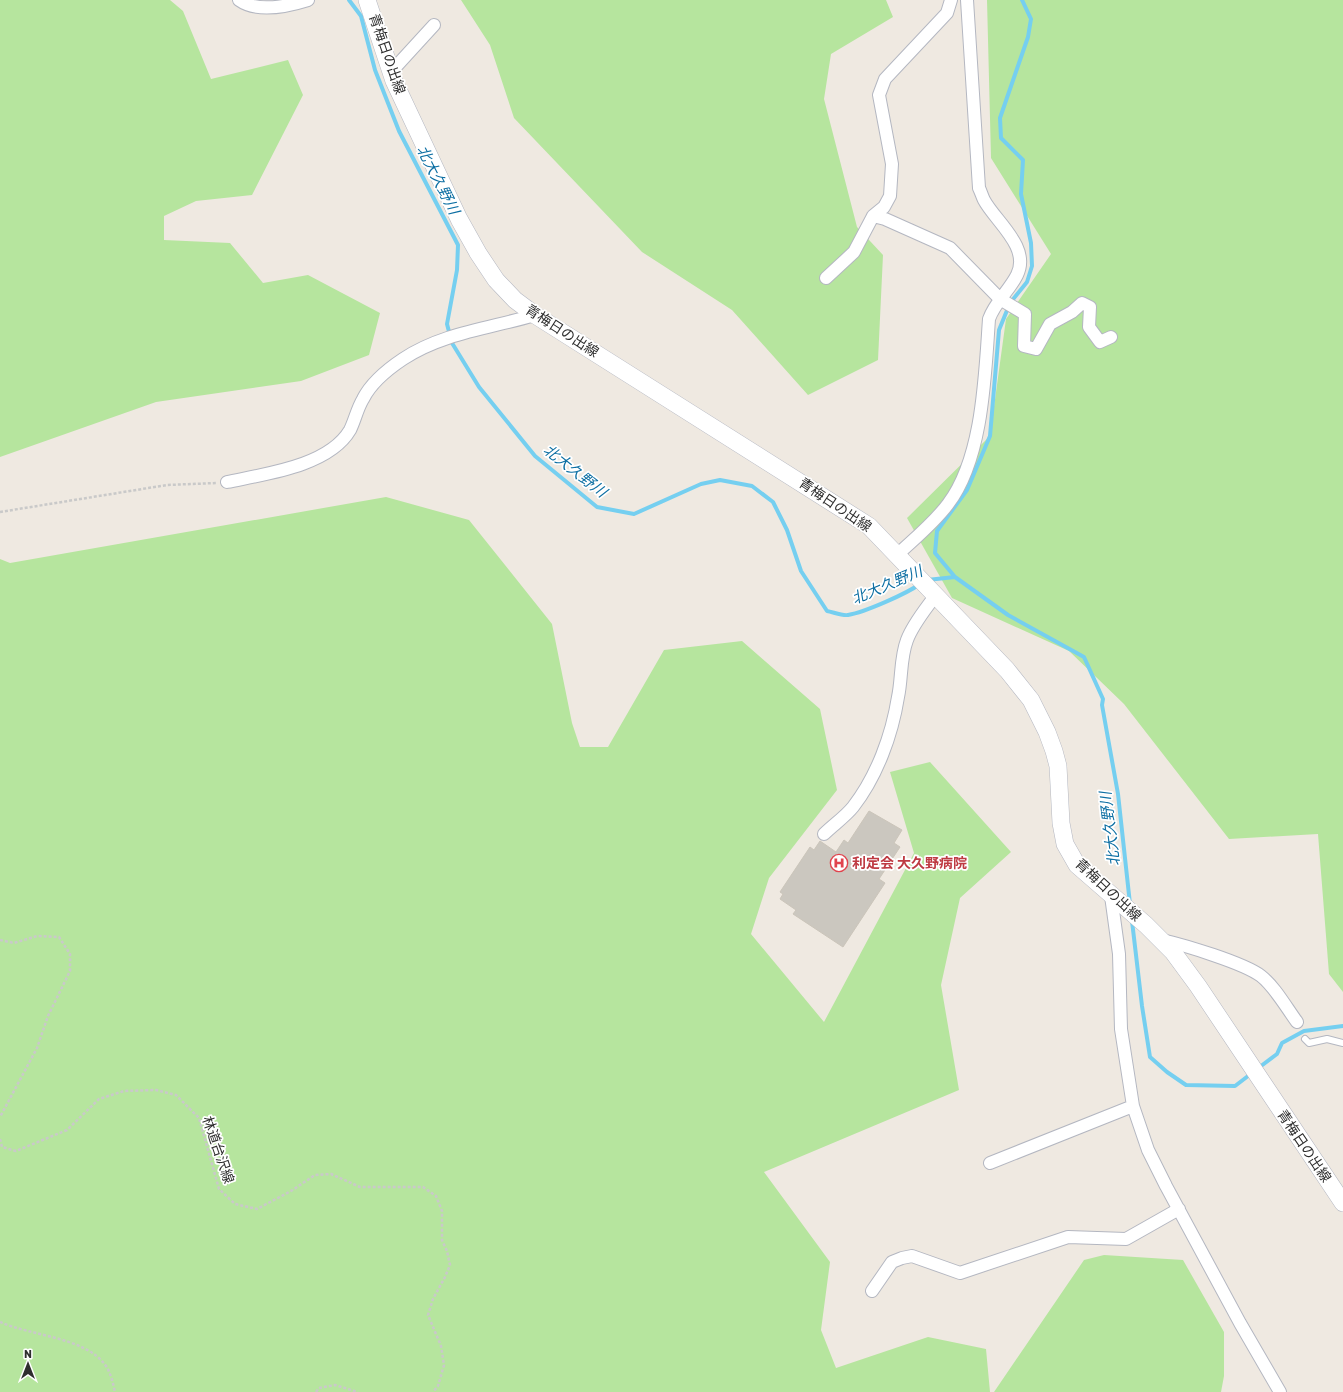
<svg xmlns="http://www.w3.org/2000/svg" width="1343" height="1392" font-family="Rubik,'Noto Sans JP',sans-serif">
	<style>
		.green { fill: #b6e59e }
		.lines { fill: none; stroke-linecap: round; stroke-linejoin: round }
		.stream { stroke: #75cff0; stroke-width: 4 }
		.building { fill: #cbc7bf; stroke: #cbc5ba }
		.lane-casing { stroke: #b4b7c1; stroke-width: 8 }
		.street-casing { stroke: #b4b7c1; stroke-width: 14 }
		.secondary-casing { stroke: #b4b7c1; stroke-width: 18 }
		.path { stroke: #c9c9c9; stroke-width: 2.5; stroke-dasharray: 3 2; stroke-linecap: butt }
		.lane { stroke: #fff; stroke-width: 6 }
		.street { stroke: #fff; stroke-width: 12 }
		.secondary { stroke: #fff; stroke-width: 17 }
		.labels { text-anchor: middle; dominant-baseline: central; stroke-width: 3.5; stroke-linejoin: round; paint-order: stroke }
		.street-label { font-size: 14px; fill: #2e2e2e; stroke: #fff }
		.health-label { font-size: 14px; font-weight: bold; fill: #be3a42; stroke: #fff; text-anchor: start }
		.water-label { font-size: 15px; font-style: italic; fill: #0d6fa3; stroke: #fff }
	</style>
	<rect width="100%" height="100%" fill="#efe9e1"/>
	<path class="green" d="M0,0h170l13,11 28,68 77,-19 15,35 -51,100 -56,6 -32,15v24l66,3 33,40 45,-8 72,38 -11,42 -68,26 -145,21 -156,55z
		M461,0h425l7,17 -62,37 -7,45 33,128 26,28 -5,105 -70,35 -76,-85 -90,-58 -128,-134 -24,-73z
		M987,0h356v992l-14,-18 -11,-140 -89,5 -105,-135 -55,-53 -117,-53 -45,-80 83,-82 16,-117 45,-65 -60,-96z
		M386,497l83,23 83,104 20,99 8,24h28l56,-97 78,-9 78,68 17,81 -68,88 -18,56 73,88 90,-169 -24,-81 40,-10 81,90 -51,46 -19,87 18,105 -195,82 66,90 -9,68 15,38 92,-31 58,12 4,43h-990v-833l10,4z
		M1104,1255l79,5 41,72v44l-3,16h-227l90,-132z"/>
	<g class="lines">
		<path class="stream" d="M349,0l12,16 14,54 24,61 59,114 -1,25 -10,54 5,19 27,44 56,69 62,51 37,7 67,-30 19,-4 32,6 21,16 14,28 14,41 26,40c6,1 15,5 21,4 17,-3 58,-21 72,-31
			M955,577l-20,-24 2,-22 30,-41 23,-54 9,-106 11,-27 17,-21 5,-16 -1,-23 -10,-49 2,-34 -22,-22 -1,-20 28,-81 3,-18 -9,-19
			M927,580l28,-3 53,38 76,42 19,42 -1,6 16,89 12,110
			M1132,921l10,85 8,51 17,15 19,13 49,1 17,-13
			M1257,1069l20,-15 5,-11 22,-12 39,-5"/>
	</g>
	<path class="building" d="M869,811l33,19 -8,13 6,4 -21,32 6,4 -42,64 -50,-33 3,-4 -16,-11 3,-5 -3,-2 30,-45 4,3 6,-9 16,11 8,-12 4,3z"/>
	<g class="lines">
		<defs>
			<path id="lane" d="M1305,1039l4,4 18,-4 16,4"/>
			<path id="street" d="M239,0c18,13 50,6 69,0
				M391,72l43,-47
				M873,216l11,-9 6,-11 2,-32 -13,-69 6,-16 62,-66 4,-13
				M826,278l28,-26 19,-36 12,3 65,29 50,51 25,15 -1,32 12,3 14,-25 22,-12 10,-9 8,4 -1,20 11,15 11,-5
				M227,482c38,-8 102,-16 123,-52 5,-10 7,-21 13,-31 8,-16 25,-30 40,-40 39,-26 88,-31 132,-44
				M897,555c17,-16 37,-32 51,-51 35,-46 37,-129 41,-185 6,-17 20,-28 28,-44 14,-28 -22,-54 -33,-75 -2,-4 -3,-8 -5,-12l-12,-188
				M824,834c9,-9 21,-17 29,-27 24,-31 39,-72 45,-110 4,-18 2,-39 9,-57 6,-16 18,-30 28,-44
				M1111,896l8,58 2,75 12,77 15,44 18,36 74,137 40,69
				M1162,940c22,5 82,23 99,36 14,11 25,31 36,46
				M990,1163l143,-57
				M872,1291l20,-29 10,-4 10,-2 48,17 108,-36 58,2 53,-30"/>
			<path id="secondary" d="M367,0l27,81 65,138 19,34 18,27 19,20 20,15 334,211 138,144 24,30 16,32 7,19 4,15 3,57 4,21 12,21 69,60 27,27 25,34 145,217"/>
		</defs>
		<use href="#lane" class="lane-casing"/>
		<use href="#street" class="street-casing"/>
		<use href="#secondary" class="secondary-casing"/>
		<path class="path" d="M0,512l167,-27 50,-2
			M0,940l14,3 23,-7 22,1 11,17v17l-22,45 -11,32 -37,69
			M0,1139l2,8 14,4 51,-21 32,-31 25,-8 32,-1 20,5 23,23 20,71 16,15 22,5 34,-18 24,-16 16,-1 29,13h63l13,9 6,15v29l5,11 3,14 -5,12 -12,22 -5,16 13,31 3,19 -6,21 -5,6
			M0,1322c31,14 86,15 106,44 5,8 7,17 9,26
			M316,1392l3,-4 16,-3 23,7"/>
		<use href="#lane" class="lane"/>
		<use href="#street" class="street"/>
		<use href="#secondary" class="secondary"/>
	</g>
	<defs>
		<symbol id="hospital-ring" viewBox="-11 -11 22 22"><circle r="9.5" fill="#fff" stroke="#e0444e" stroke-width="1.5"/><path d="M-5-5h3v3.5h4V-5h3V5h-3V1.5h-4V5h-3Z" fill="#e0444e"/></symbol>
	</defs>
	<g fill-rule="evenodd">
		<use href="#hospital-ring" x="829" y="853" width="20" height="20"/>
	</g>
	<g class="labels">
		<g class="street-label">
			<text transform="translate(387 54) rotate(71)">青梅日の出線</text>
			<text transform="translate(562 331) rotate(33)">青梅日の出線</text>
			<text transform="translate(835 505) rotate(34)">青梅日の出線</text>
			<text transform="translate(1108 890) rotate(43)">青梅日の出線</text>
			<text transform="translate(1304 1146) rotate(56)">青梅日の出線</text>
			<text transform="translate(218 1150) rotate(71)">林道台沢線</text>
		</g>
		<g class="health-label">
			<text x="852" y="863">利定会 大久野病院</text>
		</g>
		<g class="water-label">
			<text transform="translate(438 180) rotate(63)">北大久野川</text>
			<text transform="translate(575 471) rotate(38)">北大久野川</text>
			<text transform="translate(887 585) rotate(-23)">北大久野川</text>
			<text transform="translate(1110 829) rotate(-97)">北大久野川</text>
		</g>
	</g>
	<g transform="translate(28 1364)" stroke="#ffffff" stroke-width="3" paint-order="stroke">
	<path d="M0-3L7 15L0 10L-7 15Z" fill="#2e2e2e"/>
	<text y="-6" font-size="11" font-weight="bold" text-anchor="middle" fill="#2e2e2e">N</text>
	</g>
</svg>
